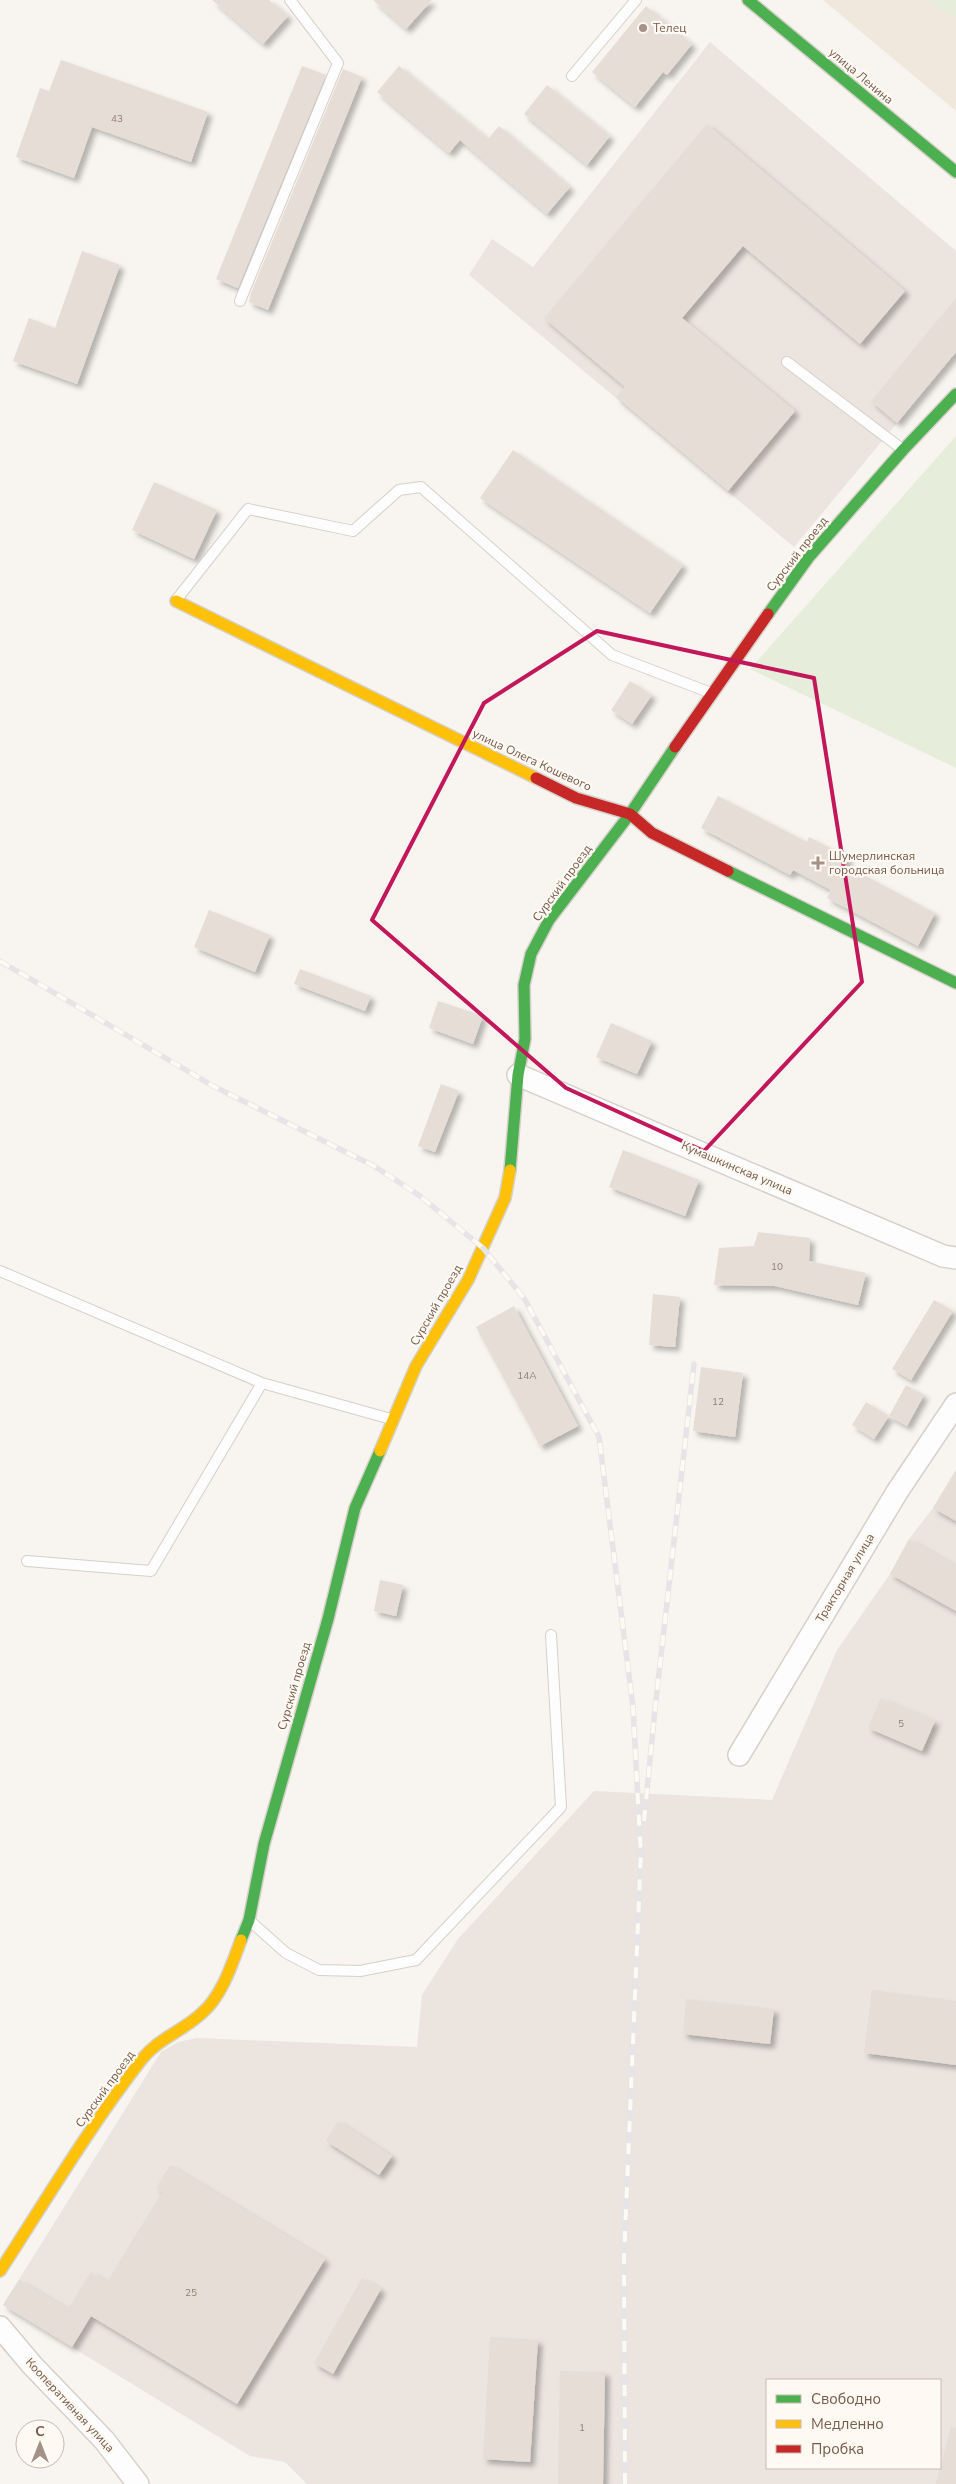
<svg xmlns="http://www.w3.org/2000/svg" width="956" height="2484" font-family="'Nunito Sans',sans-serif">
	<style>
		.residential { fill: #f0e7dd }
		.industrial { fill: #ebe4df; fill-rule: evenodd }
		.green { fill: #e6eedb }
		.building { fill: #e5ddd6; filter: url(#shadow) }
		.lines { fill: none; stroke-linecap: round; stroke-linejoin: round }
		.lane-casing { stroke: #d6d0ca; stroke-width: 12 }
		.street-casing { stroke: #d6d0ca; stroke-width: 24 }
		.fast-casing { stroke: #d6d0ca; stroke-width: 14 }
		.slow-casing { stroke: #d6d0ca; stroke-width: 14 }
		.jam-casing { stroke: #d6d0ca; stroke-width: 14 }
		.lane { stroke: #fefdfd; stroke-width: 10 }
		.street { stroke: #fefdfd; stroke-width: 21 }
		.fast { stroke: #4caf50; stroke-width: 11 }
		.slow { stroke: #ffc107; stroke-width: 11 }
		.jam { stroke: #c62828; stroke-width: 11 }
		.rail-casing { stroke: #e6e4e6; stroke-width: 5.5 }
		.rail { stroke: #fef9f2; stroke-width: 4; stroke-dasharray: 11; stroke-linecap: butt }
		.marked { fill: none; stroke: #c2185b; stroke-width: 4; stroke-linejoin: round }
		.poi-dot { fill: #a49187; stroke: #fef9f2; stroke-width: 2 }
		.labels { text-anchor: middle; dominant-baseline: central; stroke-width: 4.5; stroke-linejoin: round; paint-order: stroke }
		.number-label { font-size: 10px; fill: #947e73 }
		.poi-label { font-size: 12px; fill: #765c4f; stroke: #fef9f2; text-anchor: start }
		.street-label { font-size: 12px; fill: #765c4f; stroke: #fef9f2 }
	</style>
	<defs>
		<filter id="shadow"><feDropShadow dx="4.5" dy="4.5" stdDeviation="2.5" flood-color="#0004"/></filter>
	</defs>
	<rect width="100%" height="100%" fill="#f8f4ef"/>
	<path class="residential" d="M823,0h103l30,18v93z"/>
	<path class="industrial" d="M710,42l246,209v101l-162,195 -325,-272 23,-36 41,28z
		M956,1470v1014h-649l-22,-22 -35,-6 -247,-151 158,-253 17,-10 19,-4 220,9 5,-52 36,-56 136,-148 178,9 65,-150 53,-76 19,-35 24,-31zM767,2380h173v88h-173z"/>
	<path class="green" d="M926,0h30v18z
		M956,436v332l-206,-99z"/>
	<path class="building" d="M212,0h57l19,16 -25,28z
		M373,0h59l-26,29z
		M646,6l46,38 -25,31 -4,-3 -28,35 -43,-35z
		M61,60l147,52 -17,50 -99,-35 -18,51 -58,-21 24,-69 9,3z
		M302,66l24,9 -88,213 -22,-9z
		M399,66l89,73 11,-13 71,61 -23,27 -87,-74 -11,13 -72,-61z
		M343,69l19,8 -94,233 -19,-8 2,-9z
		M547,85l63,51 -23,29 -63,-51z
		M707,124l198,167 -45,53 -117,-98 -61,72 113,93 -67,80 -112,-94 9,-10 -81,-69z
		M82,251l38,14 -43,119 -64,-23 16,-43 26,10z
		M956,298v54l-59,71 -26,-22z
		M513,450l170,115 -33,48 -170,-115z
		M154,482l63,28 -23,49 -62,-29z
		M630,681l22,14 -20,29 -21,-14z
		M718,796l89,46 2,-5 40,21 -4,7 90,48 -17,33 -91,-48 4,-8 -38,-20 -3,5 -89,-47z
		M209,910l61,25 -15,37 -61,-25z
		M300,969l71,27 -6,15 -71,-27z
		M438,1001l45,15 -10,28 -44,-16z
		M611,1023l41,18 -15,33 -41,-17z
		M441,1084l18,7 -24,61 -17,-6z
		M623,1150l76,30 -14,36 -76,-29z
		M758,1232l52,6 -1,23 57,12 -8,32 -83,-19 -61,-1 5,-37 35,-2z
		M653,1294l27,3 -5,50 -26,-2z
		M934,1300l19,11 -42,69 -19,-11z
		M514,1306l64,120 -38,20 -64,-119z
		M701,1367l42,6 -8,64 -42,-6z
		M906,1385l18,10 -17,31 -18,-10z
		M866,1402l23,14 -15,23 -22,-14z
		M956,1470v51l-23,-13z
		M909,1539l47,27v45l-66,-37z
		M380,1580l23,5 -7,31 -22,-5z
		M881,1698l54,23 -13,30 -54,-23z
		M872,1990l84,11v64l-92,-12z
		M686,1999l88,10 -4,35 -87,-10z
		M338,2121l54,35 -13,19 -53,-34z
		M170,2165l155,94 -88,145 -146,-88 -19,31 -69,-42 16,-25 49,29 23,-37 16,10 55,-90 -6,-4z
		M362,2278l19,11 -48,85 -19,-11z
		M490,2337l48,3 -8,122 -47,-3z
		M560,2371l45,1 -2,112h-45z
		M951,2427l5,1v56h-20z"/>
	<g class="lines">
		<defs>
			<path id="lane" d="M572,76l64,-76
				M240,301l98,-238 -48,-63
				M787,362l115,87
				M177,599l71,-90 105,22 46,-41 22,-3 191,168 99,38
				M0,1271l262,112 129,36
				M27,1561l124,10 111,-188
				M250,1921l36,32 33,17 41,1 56,-11 145,-153 -10,-172"/>
			<path id="street" d="M518,1075l425,181 13,2
				M739,1755l158,-263 59,-88
				M0,2327l32,38 72,75 34,44"/>
			<path id="fast" d="M748,0l208,172
				M768,614l41,-57 94,-107 53,-56
				M728,871l228,112
				M510,1170l8,-95 7,-36 -1,-54 7,-31 18,-34 81,-106 45,-67
				M241,1940l8,-20 15,-76 64,-225 27,-111 25,-57"/>
			<path id="slow" d="M176,601l360,177
				M380,1451l36,-85 52,-86 37,-82 5,-28
				M0,2271c46,-71 90,-145 142,-212 17,-21 41,-28 60,-46 20,-17 30,-49 39,-73"/>
			<path id="jam" d="M675,747l93,-133
				M536,778l40,20 54,16 22,19 76,38"/>
		</defs>
		<use href="#lane" class="lane-casing"/>
		<use href="#street" class="street-casing"/>
		<use href="#fast" class="fast-casing"/>
		<use href="#slow" class="slow-casing"/>
		<use href="#jam" class="jam-casing"/>
		<use href="#lane" class="lane"/>
		<use href="#street" class="street"/>
		<use href="#fast" class="fast"/>
		<use href="#slow" class="slow"/>
		<use href="#jam" class="jam"/>
		<defs>
			<path id="rail" d="M0,961l213,125 161,80 46,30 63,52 41,50 75,139 34,270 8,150
				M644,1821l11,-112 39,-345
				M625,2484l-1,-227 17,-406"/>
		</defs>
		<use href="#rail" class="rail-casing"/>
		<use href="#rail" class="rail"/>
	</g>
	<path class="marked" d="M597,631l217,47 48,304 -158,169 -138,-63 -194,-168 112,-217z"/>
	<g class="poi-dot">
		<circle cx="643" cy="28" r="5"/>
		<path d="M815.5 855.5h5v5h5v5h-5v5h-5v-5h-5v-5h5z"/>
	</g>
	<g class="labels">
		<g class="number-label">
			<text x="117" y="119">43</text>
			<text x="777" y="1267">10</text>
			<text x="527" y="1376">14А</text>
			<text x="718" y="1402">12</text>
			<text x="901" y="1724">5</text>
			<text x="191" y="2293">25</text>
			<text x="582" y="2428">1</text>
		</g>
		<g class="poi-label">
			<text x="653" y="28">Телец</text>
			<text x="829" y="856">Шумерлинская<tspan x="829" dy="14">городская больница</tspan></text>
		</g>
		<g class="street-label">
			<text transform="translate(861 76) rotate(40)">улица Ленина</text>
			<text transform="translate(797 554) rotate(-52)">Сурский проезд</text>
			<text transform="translate(532 760) rotate(25)">улица Олега Кошевого</text>
			<text transform="translate(562 883) rotate(-54)">Сурский проезд</text>
			<text transform="translate(737 1168) rotate(23)">Кумашкинская улица</text>
			<text transform="translate(436 1305) rotate(-60)">Сурский проезд</text>
			<text transform="translate(845 1578) rotate(-59)">Тракторная улица</text>
			<text transform="translate(294 1686) rotate(-74)">Сурский проезд</text>
			<text transform="translate(105 2089) rotate(-54)">Сурский проезд</text>
			<text transform="translate(70 2405) rotate(47)">Кооперативная улица</text>
		</g>
	</g>
	<rect x="766" y="2379" width="175" height="90" fill="#fef9f2" stroke="#c8bab1"/>
	<rect x="776" y="2395" width="25" height="8" fill="#4caf50" stroke="#c8bab1"/>
	<text x="811" y="2404" font-size="15" fill="#765c4f">Свободно</text>
	<rect x="776" y="2420" width="25" height="8" fill="#ffc107" stroke="#c8bab1"/>
	<text x="811" y="2429" font-size="15" fill="#765c4f">Медленно</text>
	<rect x="776" y="2445" width="25" height="8" fill="#c62828" stroke="#c8bab1"/>
	<text x="811" y="2454" font-size="15" fill="#765c4f">Пробка</text>
	<g transform="translate(40 2444)"><circle r="24" fill="#fef9f2" stroke="#c8bab1"/>
	<path d="M0-4L9 19L0 12L-9 19Z" fill="#a49187"/>
	<text y="-8" font-size="14" font-weight="bold" text-anchor="middle" fill="#765c4f">С</text>
	</g>
</svg>
